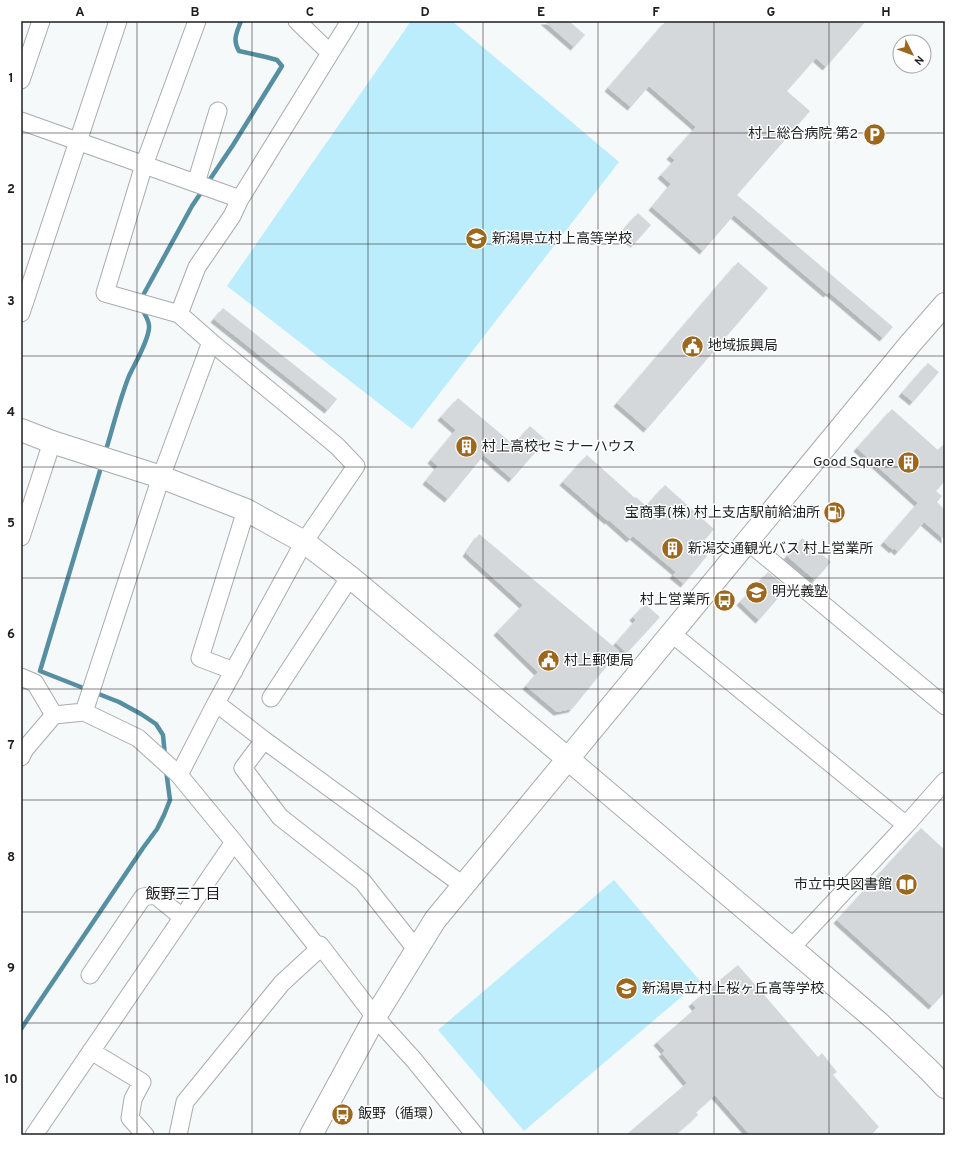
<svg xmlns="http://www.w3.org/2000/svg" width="966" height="1156" font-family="Overpass,'Noto Sans JP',sans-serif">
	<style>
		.green { fill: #bbedfd }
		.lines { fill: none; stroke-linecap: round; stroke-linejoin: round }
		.stream { stroke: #568fa2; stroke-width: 4.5 }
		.building { fill: #d4d8da; filter: url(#shadow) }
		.street-casing { stroke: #a8acad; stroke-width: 19 }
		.secondary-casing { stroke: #a8acad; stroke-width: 24 }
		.street { stroke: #fff; stroke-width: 17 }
		.secondary { stroke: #fff; stroke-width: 22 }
		.grid { fill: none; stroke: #1d1e1f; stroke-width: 1; stroke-opacity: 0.55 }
		.labels { text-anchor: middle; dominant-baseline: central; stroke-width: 3; stroke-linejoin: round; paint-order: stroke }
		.poi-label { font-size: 14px; fill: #1d1e1f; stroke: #fff; text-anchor: start }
		.neighbourhood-label { font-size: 15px; fill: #1d1e1f; stroke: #fff }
		.neatline { fill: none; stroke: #1d1e1f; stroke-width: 1.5 }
		.grid-label { font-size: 13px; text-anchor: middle; font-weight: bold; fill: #1d1e1f }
	</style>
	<defs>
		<filter id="shadow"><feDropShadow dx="-3.5" dy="3.5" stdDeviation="0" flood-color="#0004"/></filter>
	</defs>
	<rect width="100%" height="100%" fill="#f5f9fa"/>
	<path class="green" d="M411,21h41l167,141 -207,267 -185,-143z
		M614,880l86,101 -176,150 -86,-101z"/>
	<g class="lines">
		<path class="stream" d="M141,299l51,-93 41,-61 49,-79 -5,-6 -11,-3 -27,-6c-7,-11 -2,-19 2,-30
			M105,453c8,-25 14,-52 24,-77 6,-13 19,-34 20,-48 1,-8 -5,-13 -7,-20
			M102,464l-62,207 79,31 22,12 15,10 7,11 2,21
			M21,1029l122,-181 14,-19 7,-14 6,-15 -4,-30"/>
	</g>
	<path class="building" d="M544,21h25l16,14 -11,12z
		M666,21h200l-40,46 -10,-9 -29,33 23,20 -73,84 156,132 -10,11 -54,-46 -2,2 -93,-79 -31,36 -51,-44 19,-23 -10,-9 14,-15 -5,-4 26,-29 -47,-41 -18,21 -23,-19z
		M638,213l13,12 -17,19 -13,-12z
		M738,262l30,26 -121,141 -30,-26z
		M223,308l114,91 -9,11 -114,-91z
		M928,363l11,9 -26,30 -11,-9z
		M458,398l56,47 16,-19 16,14 -34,39 -28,-24 -36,44 -22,-18 12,-15 -7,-6 25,-30 -15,-13z
		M892,409l46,41 7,-7v38l-9,10 6,5 -5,6 8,8v30l-21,-18 -26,30 -4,-4 -1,2 -9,-8 34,-39 -61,-55z
		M587,455l48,43 1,-1 10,9 19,-21 49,44 -16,19 9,8 -23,28 -11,-9 3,-3 -43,-36 -3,3 -21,-19 -1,1 -45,-39z
		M479,534l140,117 -47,58 -15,3 -31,-26 12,-14 -41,-40 26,-27 -57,-52z
		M802,538l29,24 -16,18 -28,-24z
		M768,572l19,16 -28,32 -19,-18z
		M645,604l15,13 -33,36 -11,-10 20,-23 -3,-3z
		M921,828l24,22v142l-13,14 -95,-86z
		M738,965l80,92 4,-4 15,19 -4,3 46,52 -9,8h-120l-35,-40 -19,17 2,3 -23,20h-49l61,-52 -25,-30 3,-2 -8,-9 39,-34 -4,-5z"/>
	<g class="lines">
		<defs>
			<path id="street" d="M297,21l33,32
				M21,80l20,-59
				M21,121l219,78
				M196,183l22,-72
				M21,313l97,-292
				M179,314l-74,-21 39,-128 53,-144
				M21,537l31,-95
				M747,541l198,165
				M671,633l235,192
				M234,671l-34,-13 46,-148
				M21,677l14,6 19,32
				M271,698l79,-121
				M216,703l48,37 200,146
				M84,712l77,-235 50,-135
				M264,740l-21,28 37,49 83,65 53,67
				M21,757l4,-8 29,-34 30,-3 54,26 41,37 55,67 85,107 1,-4 55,72 39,43 61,75
				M179,775l37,-72 88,-161 52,-76 -19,-20 -126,-104 -32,-28 18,-47 35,-51 8,-17 110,-178
				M791,948l115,-123 39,-44
				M90,975l53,-78 12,-2 27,22
				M91,1051l51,31 -9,17 -3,19 15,17
				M34,1135l200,-293
				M178,1135l7,-33 97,-119 37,-34"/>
			<path id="secondary" d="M21,430l31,12 109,35 85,33 58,32 46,35 218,182 223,189 88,75 50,47 16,17
				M311,1135l64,-118 60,-97 475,-576 35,-40"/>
		</defs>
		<use href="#street" class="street-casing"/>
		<use href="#secondary" class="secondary-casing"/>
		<use href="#street" class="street"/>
		<use href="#secondary" class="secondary"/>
	</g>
	<path class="grid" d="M137,21v1114M252,21v1114M368,21v1114M483,21v1114M598,21v1114M714,21v1114M829,21v1114M21,133h924M21,244h924M21,356h924M21,467h924M21,578h924M21,689h924M21,800h924M21,912h924M21,1023h924"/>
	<defs>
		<symbol id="parking-disc" viewBox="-11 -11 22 22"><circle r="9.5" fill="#9c681f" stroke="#fff"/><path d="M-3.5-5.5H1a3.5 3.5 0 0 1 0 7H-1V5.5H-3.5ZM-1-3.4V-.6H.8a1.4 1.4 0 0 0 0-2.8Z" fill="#fff"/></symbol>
		<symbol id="school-disc" viewBox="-11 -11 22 22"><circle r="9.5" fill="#9c681f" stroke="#fff"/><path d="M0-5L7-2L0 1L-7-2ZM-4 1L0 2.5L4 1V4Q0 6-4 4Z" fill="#fff"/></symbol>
		<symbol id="civic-disc" viewBox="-11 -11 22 22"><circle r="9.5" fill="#9c681f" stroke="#fff"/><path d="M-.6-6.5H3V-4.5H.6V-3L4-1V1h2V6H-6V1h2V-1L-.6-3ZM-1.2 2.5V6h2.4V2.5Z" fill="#fff"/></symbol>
		<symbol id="building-disc" viewBox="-11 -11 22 22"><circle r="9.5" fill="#9c681f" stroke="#fff"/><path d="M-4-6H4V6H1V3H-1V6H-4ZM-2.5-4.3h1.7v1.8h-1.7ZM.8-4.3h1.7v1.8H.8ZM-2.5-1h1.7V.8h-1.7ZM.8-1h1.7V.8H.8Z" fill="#fff"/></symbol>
		<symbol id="fuel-disc" viewBox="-11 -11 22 22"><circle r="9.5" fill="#9c681f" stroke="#fff"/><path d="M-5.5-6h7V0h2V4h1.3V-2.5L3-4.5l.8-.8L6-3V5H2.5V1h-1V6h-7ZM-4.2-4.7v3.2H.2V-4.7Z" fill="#fff"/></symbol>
		<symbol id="bus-disc" viewBox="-11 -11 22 22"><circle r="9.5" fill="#9c681f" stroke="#fff"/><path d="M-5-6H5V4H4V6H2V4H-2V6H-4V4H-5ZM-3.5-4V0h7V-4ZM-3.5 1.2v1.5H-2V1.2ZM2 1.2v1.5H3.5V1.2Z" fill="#fff"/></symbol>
		<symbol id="library-disc" viewBox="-11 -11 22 22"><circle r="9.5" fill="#9c681f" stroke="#fff"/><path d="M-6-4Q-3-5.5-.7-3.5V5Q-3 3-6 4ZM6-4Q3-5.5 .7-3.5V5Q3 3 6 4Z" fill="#fff"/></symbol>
	</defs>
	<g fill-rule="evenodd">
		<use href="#parking-disc" x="862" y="122" width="25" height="25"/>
		<use href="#school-disc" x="464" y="226" width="25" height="25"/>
		<use href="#civic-disc" x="680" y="334" width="25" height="25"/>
		<use href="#building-disc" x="454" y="434" width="25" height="25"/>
		<use href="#building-disc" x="896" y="450" width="25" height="25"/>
		<use href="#fuel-disc" x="822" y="500" width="25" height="25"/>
		<use href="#building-disc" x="660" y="536" width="25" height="25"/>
		<use href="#school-disc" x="744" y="580" width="25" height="25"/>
		<use href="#bus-disc" x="712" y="588" width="25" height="25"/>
		<use href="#civic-disc" x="536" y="648" width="25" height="25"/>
		<use href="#library-disc" x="894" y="872" width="25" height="25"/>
		<use href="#school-disc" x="614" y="976" width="25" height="25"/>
		<use href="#bus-disc" x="330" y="1102" width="25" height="25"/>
	</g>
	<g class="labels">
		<g class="poi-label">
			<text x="858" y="134" text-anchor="end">村上総合病院 第2</text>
			<text x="492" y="239">新潟県立村上高等学校</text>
			<text x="708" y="346">地域振興局</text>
			<text x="482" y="447">村上高校セミナーハウス</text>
			<text x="894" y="462" text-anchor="end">Good Square</text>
			<text x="820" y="513" text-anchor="end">宝商事(株) 村上支店駅前給油所</text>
			<text x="688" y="549">新潟交通観光バス 村上営業所</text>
			<text x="772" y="592">明光義塾</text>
			<text x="710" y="600" text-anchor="end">村上営業所</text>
			<text x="564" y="661">村上郵便局</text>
			<text x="892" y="885" text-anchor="end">市立中央図書館</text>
			<text x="642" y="989">新潟県立村上桜ヶ丘高等学校</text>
			<text x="358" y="1114">飯野（循環）</text>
		</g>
		<g class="neighbourhood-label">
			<text x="183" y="895">飯野三丁目</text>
		</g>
	</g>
	<rect width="966" height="1156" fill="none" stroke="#ffffff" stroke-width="44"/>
	<g transform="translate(912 54) rotate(132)"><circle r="19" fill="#ffffff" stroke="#a5a5a5"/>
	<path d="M0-3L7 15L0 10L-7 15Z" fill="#9c681f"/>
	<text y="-6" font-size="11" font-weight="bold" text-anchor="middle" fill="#1d1e1f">N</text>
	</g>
	<rect x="22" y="22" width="922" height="1112" class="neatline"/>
	<g class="grid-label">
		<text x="80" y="16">A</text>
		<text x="195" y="16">B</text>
		<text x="310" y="16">C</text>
		<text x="425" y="16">D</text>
		<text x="541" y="16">E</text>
		<text x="656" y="16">F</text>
		<text x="771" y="16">G</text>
		<text x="886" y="16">H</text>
		<text x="11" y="82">1</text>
		<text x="11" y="193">2</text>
		<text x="11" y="305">3</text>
		<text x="11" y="416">4</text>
		<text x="11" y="527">5</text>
		<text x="11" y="638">6</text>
		<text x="11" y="749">7</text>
		<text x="11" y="861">8</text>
		<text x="11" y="972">9</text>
		<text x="11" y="1083">10</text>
	</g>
</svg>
